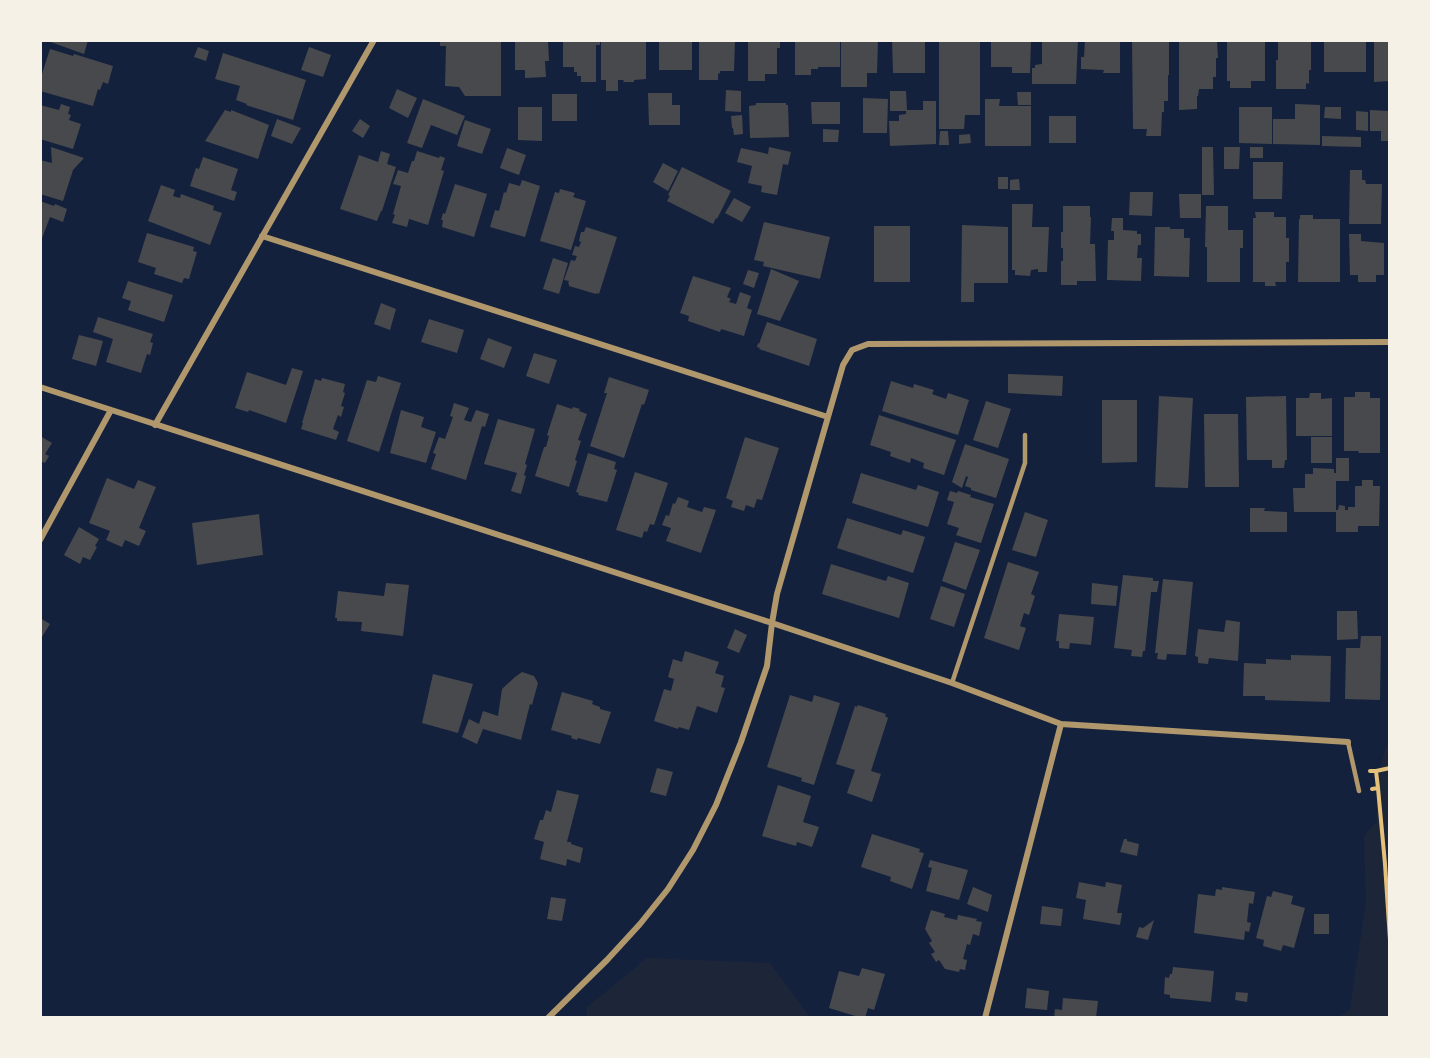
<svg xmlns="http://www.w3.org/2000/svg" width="1430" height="1058" font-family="Cabin,sans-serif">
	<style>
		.green { fill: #1d2539 }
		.building { fill: #48494c }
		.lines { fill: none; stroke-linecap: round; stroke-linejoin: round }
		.path { stroke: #e5c07b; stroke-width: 4 }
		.service { stroke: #b1986c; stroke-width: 4.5 }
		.minor { stroke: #b1986c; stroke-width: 6 }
	</style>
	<rect width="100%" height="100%" fill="#14213d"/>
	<path class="green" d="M1389,740v277l-51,1 12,-9 16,-107 -2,-66 13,-15 -1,-42z
		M647,958l123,5 40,54h-223v-10z"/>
	<path class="building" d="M45,40h43l-4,14z
		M440,40h61v56h-36l-6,-9 -14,-1 1,-40h-6z
		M515,40h33l1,21h-4l1,16 -21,1v-8h-10z
		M563,40h37v5h-4v37h-15v-6h-4v-4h-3v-5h-11z
		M601,40h45v39l-12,1v2h-11l1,-2h-6v11h-12v-11h-5z
		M659,40h33v30h-33z
		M699,40h36l-1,31h-14v2l-2,1v6h-19z
		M748,40h32v8h-3v26h-12v7h-17z
		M795,40h45v27h-22v2h-7v6h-16z
		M841,40h37l-1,33h-10v14h-26z
		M892,40h33v33h-32z
		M939,40h41v75h-15l-1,14h-25z
		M991,40h40l-1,33h-18v-6h-21z
		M1042,40h36l-2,44h-44v-16h3v-3l7,-1z
		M1085,40l35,2v31h-17l1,-3 -23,-1v-12h3z
		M1132,40l37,2v33h-1v26h-4v11h-2l-1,24h-15l1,-7h-14z
		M1179,40h38l1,18h-2v19h-3v12h-14l-1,7h-1v13l-18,1z
		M1227,40h38v41h-14v7h-21v-7h-3z
		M1278,40h33v30h-2v14l-3,-1v6h-30v-29h2z
		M1324,40h42v32h-42z
		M1374,40h16v41l-16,1z
		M198,47l11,4 -3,10 -12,-4z
		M309,47l22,8 -8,22 -22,-7z
		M50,49l23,7 1,-2 39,12 -5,18 -5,-2 -3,8 -2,-1 -5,17 -53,-15v-11z
		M223,53l83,27 -13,40 -47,-15 1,-1 -11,-4 4,-14 -25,-7z
		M397,89l20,9 -9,20 -19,-10z
		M726,90l15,1v21l-16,-1z
		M890,91h16l1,19h16v-9h13v43l-46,2 -1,-25h10v-6l7,-1v-3h-16z
		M1017,92h14v13h-13z
		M648,93h24v12h8v20h-31z
		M552,94h25v27h-25z
		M863,98l25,1 -1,34h-24z
		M423,99l42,17 -8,19 -26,-10 -9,23 -15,-5z
		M985,99h15l-1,7h32v40h-46z
		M811,102h29v22h-28z
		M756,103h30v2h2l1,32 -39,1 -1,-32 7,-1z
		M61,104l9,3 -2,7 3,1 -2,5 12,4 -8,25 -33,-10v-34l19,5z
		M1295,104l25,1v40l-47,-1v-25h22z
		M518,107h24v34l-24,-1z
		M1239,107h33v37l-33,-1z
		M1325,107h16v12l-17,-1z
		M225,110l6,2v-2l38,15 -11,34 -53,-18z
		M1370,110l20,1v30h-9v-10h-11z
		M1356,111l12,1v19l-12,-1z
		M742,115l1,19 -9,1 -1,-7h-1l-1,-12z
		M1049,116h27v27h-27z
		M277,119l24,9 -9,16 -21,-8z
		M360,119l10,7 -7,12 -11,-7z
		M465,120l26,9 -9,25 -25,-8z
		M823,129l16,1 -1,12h-15z
		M940,131h8l1,14h-10z
		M970,134l1,9 -12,1v-9z
		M1322,136l39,1v10l-39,-1z
		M51,147l33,11 -11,12 -10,31 -23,-7v-34l12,3z
		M769,147l22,5 -3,13 -5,-1 -6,31 -16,-3 1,-6 -14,-3 4,-17 -15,-4 4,-14 27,6z
		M1202,147h11l1,48h-12z
		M1224,147h16l-1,22h-15z
		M1250,147h13v11h-13z
		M507,148l19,7 -7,20 -19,-7z
		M381,151l9,3 -3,10 9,3 -14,44h-1l-4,10 -37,-12 19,-54 19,7z
		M417,151l22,7 1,-2 5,2 -4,12 3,1 -16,54 -19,-6 -2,8 -15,-4 3,-8 -2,-1 8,-28 -8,-2 5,-14 10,3 4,-12h2z
		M203,157l35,12 -7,21 6,2 -3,9 -44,-15 6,-18 3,1z
		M1253,162h30l-1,37h-29z
		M663,163l15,8 -10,20 -15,-9z
		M682,167l49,24 -14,28 -1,-1 -3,6 -46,-23 3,-5 -2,-1z
		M1350,170h12v10h3l1,4h16l-1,40h-32z
		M998,177h10v12h-10z
		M1019,179l1,11h-10v-10z
		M522,180l18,6 -15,51 -35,-10 5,-17 4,1 5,-19 2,1 3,-10 11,3z
		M455,184l32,10 -13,43 -32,-10 1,-7h-2l2,-7 2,1z
		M161,185l14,5 -2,6 7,2 1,-4 33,12 -1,4 9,3 -12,32 -62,-24z
		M560,189l15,4 -2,4 13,4 -15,49 -31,-9 15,-49 4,1z
		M1130,192h23l-1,24 -23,-1z
		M1179,194h22v24h-21z
		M734,198l17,9 -9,15 -17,-9z
		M40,201l14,5 1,-2 12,5 -4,13 -13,-5 -9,24z
		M1012,204h21l-1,23h17l-2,45h-9v-3l-7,1 -1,6 -15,-1v-5h-3z
		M1063,206h27v11h1l-1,27h5l1,37h-19v4h-16v-24h2v-13h-2v-16h2z
		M1206,206h22v24h15v18h-3v34h-33v-35h-2z
		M1255,212h19v5h12v21h3v24h-3v20h-11l1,4h-11v-4h-12v-64h3z
		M1300,215h13v4h27v63h-42l1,-63h1z
		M1112,218h11v12l14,1v3h4v11h-3l-1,13h5l-1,23 -34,-1 1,-40h6v-9h-3z
		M764,222l66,15 -10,42 -57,-13 1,-4 -10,-2z
		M962,225l46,2v56h-34v19h-13z
		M874,226h36v56h-36z
		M586,227l31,10 -18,57 -2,-1 -1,1 -27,-8v-2h-1l1,-3 -5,-1 7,-20 4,1 2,-5 -5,-1 3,-9 4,1 2,-5 -2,-1 2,-9h3z
		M1155,227h15v2h14v9h6l-1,39 -35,-1z
		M147,233l47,14 -1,4 4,1 -8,27 -5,-1 -2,5 -28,-9 2,-6 -18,-6z
		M1349,234h12v7l23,2v32h-8v7h-18v-7h-8z
		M553,258l15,5 -9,31 -16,-5z
		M771,269l28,12 -19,40 -23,-7z
		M748,270l11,3 -5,15 -11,-4z
		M693,276l38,12 -4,9 4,2 -2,3 7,2 4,-12 11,4 -4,12 5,2 -8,26 -23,-7 -1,3 -32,-11 1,-5 -9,-3z
		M128,281l45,14 -9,27 -36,-12 3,-9 -9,-3z
		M381,303l15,6 -6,21 -16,-6z
		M98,317l55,17 -3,8 3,1 -3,12 -3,-1 -6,19 -35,-11 7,-23 -20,-7z
		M429,319l35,11 -7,23 -36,-11z
		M767,322l50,17 -8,27 -50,-17 1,-1 -3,-1 1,-4 1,1z
		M79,335l24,6 -7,25 -24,-7z
		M488,338l24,9 -8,21 -24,-9z
		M534,353l23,7 -8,24 -23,-8z
		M292,368l11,3 -17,52 -37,-13 -1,2 -13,-4 12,-36 39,13z
		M1008,374l55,2 -1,20 -54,-3z
		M378,376l23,7 -22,69 -32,-11 20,-61 9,2z
		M609,377l40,13 -5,15 -2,-1 -18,54 -34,-12 17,-53h-3z
		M322,378l23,6 -2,8 2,1 -4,13 3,1 -3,10 -3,-2 -5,14 6,3 -3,8 -35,-11 2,-6h-1l13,-44 6,2z
		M891,381l22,7 1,-4 20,6 -2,4 14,5 2,-6 21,7 -11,35 -76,-24z
		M1355,392h15v6h10v55h-21l-1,-2h-14v-54h11z
		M1310,393h11v6l11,-1v38h-36v-38h13z
		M1159,396l34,2 -5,90 -33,-1z
		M1286,396l1,64h-2l-1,8h-12v-8h-25l-1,-63z
		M1102,400h35v62l-35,1z
		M986,401l25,8 -13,39 -25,-8z
		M454,403l15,5 -5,12 7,2 5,-12 13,4 -4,13 -3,-1 -16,54 -35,-11 5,-15 -3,-1 6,-16 6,2 8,-22 -3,-1z
		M557,404l15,5 1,-2 7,2 -1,2 8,3 -9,26 3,1 -6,19 2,1 -8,26 -34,-11 9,-29h2l3,-11 -2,-1z
		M401,410l23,7 -3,10 15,5 -10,31 -36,-10z
		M1204,414h34l1,73h-34z
		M879,415l77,25 -12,35 -21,-7 1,-5 -13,-5 -1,5 -20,-7 1,-4 -21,-7z
		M498,419l37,10 -10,35 2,1 -3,10 2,1 -5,18 -10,-3 6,-18 -33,-9z
		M40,436l12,7 -7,11 4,2 -4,7 -5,-2z
		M745,437l34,11 -17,52 -5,-1 -3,9 -8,-3 -2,6 -13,-4 2,-6 -7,-3z
		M1311,437h21v26h-21z
		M965,444l44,15 -13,39 -25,-8v-2l-6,-2 3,-9 -2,-1 -4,12 -10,-6z
		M588,453l28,9 -2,7 3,1 -10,32 -29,-7 1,-2 -3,-1z
		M1336,458h13v23h-13v29h2l1,-5 6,1v4h3v-3h7v-21h7v-6h11v6h7l-1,40h-21v6h-22v-20h-42l-1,-24h12v-14h8v-6l21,1v4h2z
		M635,472l33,11 -14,42 -4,-1 -3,8 -3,-1 -2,7 -26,-8z
		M861,473l55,17 2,-5 21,7 -11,35 -76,-24z
		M107,478l27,11 4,-9 18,7 -17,41 7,3 -7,15 -14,-6 -3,7 -16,-7 4,-9 -21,-8z
		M950,491l7,2 1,-2 13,4 -1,2 24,7 -13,39 -25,-8 3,-7 -12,-4 7,-22 -7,-2z
		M678,497l11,4 -2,6 15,5 2,-5 12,3 -15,43 -35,-12 5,-13 -9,-3 4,-10 3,1 4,-13 2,1z
		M1250,508h15l-1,3 23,1v20h-37z
		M1025,512l23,8 -12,37 -24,-7z
		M259,514l4,41 -66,10 -5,-42z
		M847,518l54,17 2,-5 22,7 -12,36 -76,-25z
		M79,527l20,12 -4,7 2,1 -7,13 -7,-3 -3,7 -16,-9z
		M955,542l25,8 -14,40 -24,-9z
		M1008,562l31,10 -8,22 4,2 -6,19 -5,-2 -4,13 6,2 -7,22 -35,-12z
		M831,564l55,17 2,-5 21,7 -10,35 -77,-24z
		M1123,575l30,3v3h6l-2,11h-6l-6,59h-2l-1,6 -11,-1 1,-6 -18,-2z
		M1163,579l30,3 -7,73 -19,-1 -1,6 -9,-1 1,-6h-3z
		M386,583l23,2 -6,51 -42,-5 1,-9 -25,-1v-3h-2l3,-27 46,5z
		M1092,583l26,3 -2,20 -25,-2z
		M941,586l24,8 -11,33 -24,-8z
		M1337,611h20l1,28 -21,1z
		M1059,614l35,3 -3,28 -21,-2 -1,6 -10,-1v-7h-3z
		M40,618l10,6 -10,16z
		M1226,620l14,2 -2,39 -29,-3 -1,6 -10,-1v-6l-3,-1 3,-27 26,3z
		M735,629l12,6 -8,18 -12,-5z
		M1361,636h20l-1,64 -35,-1 1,-51h14z
		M685,651l34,11 -4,11 9,3 -3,11 4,1 -8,25 -20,-7 -8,24 -10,-3 -1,2 -24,-8 10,-32 7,2 3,-12 -6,-2 5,-18 9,3z
		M1291,655l40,1 -1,46 -65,-2v-4h-22l1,-33 22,1v-5l25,1z
		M522,672l12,4 4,7 -6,22 -2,-1 -9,36 -38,-11 -6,15 -15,-7 7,-18 10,5 4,-13 15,5 4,-27 13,-12z
		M433,674l40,10 -15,49 -36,-10z
		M562,692l31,9 -1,3 8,3v2l11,3 -11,32 -22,-6 -1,2 -6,-2 1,-2 -21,-6z
		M790,695l22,7 2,-7 26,8 -26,82 -13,-4 1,-3 -35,-11z
		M858,705l28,9 -1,2 3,2 -17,53 10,3 -9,28 -25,-9 8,-23 -19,-6 19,-58 2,1z
		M657,768l16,4 -7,24 -16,-4z
		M778,785l33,11 -8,26 16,5 -7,20 -15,-5 -1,4 -34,-10z
		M557,790l22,5 -12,47h4v2l12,4 -3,15 -13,-4 -1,7 -26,-7 4,-17 -10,-3 6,-19h3l3,-10 5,2z
		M872,834l48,15 -1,3 5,1 -12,36 -22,-8 1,-4 -30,-10z
		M1124,839h3v2l12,3 -2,12 -17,-4z
		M930,860l38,10 -9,30 -33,-9 6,-23 -4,-1z
		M1079,882l26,5 1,-5 16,3 -5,28h5l-2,12 -37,-6 3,-19 -10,-2z
		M973,887l19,8 -4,17 -21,-8z
		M1222,887l33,5 -2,12 -4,-1 -2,19 4,1 -2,9 -4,-1 -1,9 -50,-7 4,-39 17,2 1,-7 6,1z
		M1273,891l20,5 -2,8 14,4 -11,40 -11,-3 -2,6 -18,-5 1,-6 -8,-2 11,-42 4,1z
		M551,897l15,2 -4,22 -15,-2z
		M1042,906l21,3 -2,17 -21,-2z
		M931,910l14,4 -1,3 13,3 1,-5 19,4 -1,2 6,1 -3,14 -6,-2 -3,11 -3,-1 -4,15 4,1 -2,10 -5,-1 -1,3 -14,-3 -6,-9 -3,2 -5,-8 4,-2 -6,-9 3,-2 -7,-12z
		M1314,914h15v20h-15z
		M1154,920l-6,20 -12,-3 3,-10 4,1z
		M1173,967l41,4 -3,31 -41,-4v-3l-6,-1 1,-17 4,1 1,-4h2z
		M862,968l23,6 -11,36 -6,-2 -3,10h-3l-33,-10 10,-37 20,5z
		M1027,988l22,3 -2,19 -22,-2z
		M1236,992l12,1 -1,9 -12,-2z
		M1063,998l35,3 -2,17h-42l1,-9 7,1z"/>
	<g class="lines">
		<path class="path" d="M1370,771h6l2,17
			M1376,771l14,-3
			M1372,789l6,-1 7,76 5,76"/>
		<path class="service" d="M952,683l73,-220v-28
			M1348,742l11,49"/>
		<path class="minor" d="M262,236l566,181 15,-52 9,-15 16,-6 522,-2
			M40,387l732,236 180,60 109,41 287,18
			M155,425l219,-385
			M40,540l71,-130
			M548,1018l59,-58 33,-36 28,-35 25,-39 23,-45 25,-63 26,-76 5,-43 5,-29 51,-177
			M985,1018l76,-294"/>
	</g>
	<rect width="1430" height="1058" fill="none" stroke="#f6f1e7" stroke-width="84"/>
</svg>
